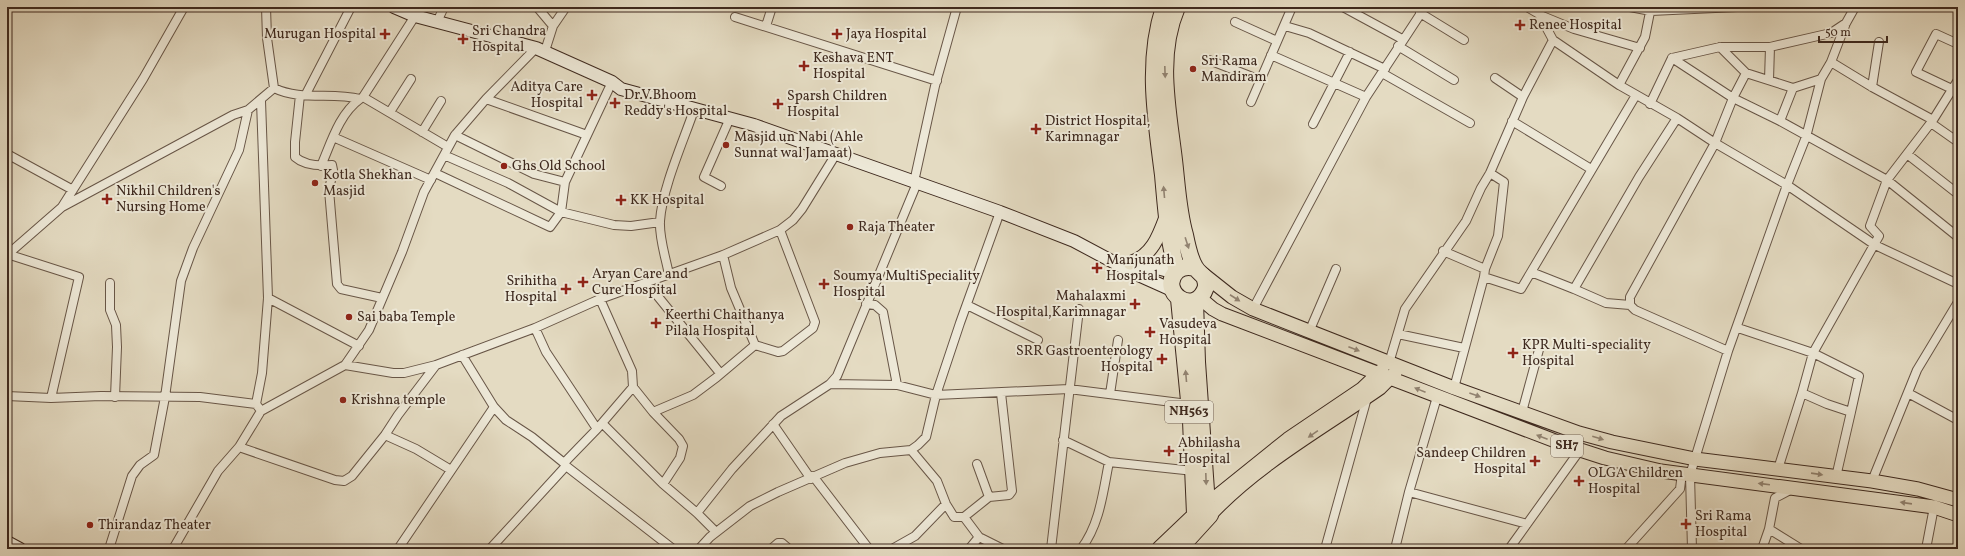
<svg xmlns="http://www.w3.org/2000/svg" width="1965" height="556" font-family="Vollkorn,serif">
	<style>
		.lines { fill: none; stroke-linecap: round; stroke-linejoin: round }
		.street-casing { stroke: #685647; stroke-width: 10 }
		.secondary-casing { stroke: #3e291e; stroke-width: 14 }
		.primary-casing { stroke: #3e291e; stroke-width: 15 }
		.highway-casing { stroke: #3e291e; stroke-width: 18 }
		.street { stroke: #ede8d7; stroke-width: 8 }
		.secondary { stroke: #ede8d7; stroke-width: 12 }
		.primary { stroke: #e4dbc2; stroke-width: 13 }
		.highway { stroke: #e4dbc2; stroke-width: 16 }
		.oneway { fill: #918270 }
		.poi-dot { fill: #8f2418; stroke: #ede8d7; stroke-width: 1.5 }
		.labels { text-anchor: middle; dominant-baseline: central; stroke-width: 4; stroke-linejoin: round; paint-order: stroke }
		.shield { fill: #ede8d7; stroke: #726256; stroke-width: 1 }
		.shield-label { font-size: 13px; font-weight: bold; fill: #3e291e }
		.poi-label { font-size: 14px; fill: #3e291e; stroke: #ede8d7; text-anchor: start }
	</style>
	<rect width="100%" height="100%" fill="#e4dbc2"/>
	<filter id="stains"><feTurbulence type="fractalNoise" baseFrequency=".005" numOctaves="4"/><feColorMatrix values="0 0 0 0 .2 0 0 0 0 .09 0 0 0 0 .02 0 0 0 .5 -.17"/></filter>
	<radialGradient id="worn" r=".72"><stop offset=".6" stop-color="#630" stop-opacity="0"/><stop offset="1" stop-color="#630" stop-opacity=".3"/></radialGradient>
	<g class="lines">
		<defs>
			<path id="street" d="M266,7l1,31 7,50
				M537,7l16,19
				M1343,7l59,32
				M1527,7l12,7 14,26 66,45 26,-48 6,-30
				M1630,7l21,4 86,-4
				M1420,13l44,27
				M1540,15l34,14 66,19
				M735,17l202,64
				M437,22l7,-15
				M1235,22l42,19
				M766,26l6,-19
				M1285,26l24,7 76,36
				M1398,46l56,34
				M1720,47l26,26 47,15 28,-9
				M545,51l8,-25 13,-19
				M1271,55l95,42
				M1672,58l61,40 47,23 107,59 71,57
				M1672,58l48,-11h50l61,-14 15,-10
				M1209,60l51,20
				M1831,62l41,25 61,33
				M1382,73l88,50
				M1495,78l28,19
				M1769,80l1,-33
				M1619,85l58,33 38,25 72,42 88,60 83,39
				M1872,87l7,-45
				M1952,89l-36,-17 20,-38 22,10
				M306,94l45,-87
				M300,95l-5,47v15c10,9 25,9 37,8l1,5 -4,20 8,94 4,5 41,9
				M363,97l52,-81
				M486,99l101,36
				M1251,102l41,-95
				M1650,104l22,-46
				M390,112l21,-33
				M1512,121l79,48
				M1780,121l13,-33
				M1931,123l27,19
				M1313,124l37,-72
				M422,132l19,-31
				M455,135l79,39 31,8
				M333,137l98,43
				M7,154l66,36
				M1907,154l51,40
				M444,155l64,28 53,29 53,13 17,1 29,-4
				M321,166c10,-23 18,-52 39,-67
				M435,173l115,54 11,-15 4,-30 47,-100
				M914,182l21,-96 22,-79
				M721,186l-17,-9 26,-59
				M62,207l171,-92 15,-5 26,-22c26,13 58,4 86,11l3,-2 85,50
				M1443,251l42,18 -1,8 37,12 115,-194
				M7,254l72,23 -28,121
				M7,255l55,-48 81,-128 41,-72
				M1485,269l13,-33 6,-54 -14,-9
				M1531,272l43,17 65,-112 38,-59
				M669,275c-3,-17 -10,-36 -9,-54 2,-32 23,-79 34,-111
				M110,283v27l6,15 1,22 -2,50
				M647,283l73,90
				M1574,289l32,14 24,2
				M268,298l91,48
				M600,299l32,72 1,16
				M866,304l9,1 8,7 14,73
				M967,305l71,35
				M1253,309l113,-212 59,-90
				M535,328l11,24 51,77 36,-42 20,25 40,-17 24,-18 38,-32 -24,-57 -8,-33
				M1738,328l75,25 46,23 -8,36
				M1309,332l27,-63
				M1398,334l66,14
				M755,345l23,7 5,-1 30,-23 2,-6 -35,-92
				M1728,351l-93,-41 -5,-5v-8l85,-154 18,-45 13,-25
				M462,355l32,52 12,13 26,17 32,26 33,-34
				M1389,363l16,-54 61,-88 15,-33 9,-15 33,-76 30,-57
				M345,365l48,8h11l32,-8
				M830,384l67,1 39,10 133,-6 119,15
				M1454,388l30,-111
				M1802,393l11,-40 66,-117 -9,-10 17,-46 46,-60 25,-40
				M1908,393l50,27
				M1110,394l8,-54
				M7,396l44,2 50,-2 99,1 56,7 3,4
				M256,404l6,-31 6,-75 -7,-197
				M653,412l26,27 4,7 -3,12 -17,26
				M1522,412l18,-66
				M603,424l60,60 34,29 19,19
				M773,424l38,55
				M385,435l31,14 35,21
				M1063,440l46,22 85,9
				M239,447l96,33 9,1 8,-5 33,-41 13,-20 38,-50 99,-37 65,-29 123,-44 57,-25 13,-10 9,-11 34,-55
				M911,450l26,31 9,23 8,13h10l15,20 24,12
				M977,464l12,33
				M566,466l107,83
				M1778,469l24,-76 25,11 24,8 -15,65
				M813,476l56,73
				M1872,481l45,-111 41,-68
				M1409,492l118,32
				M697,513l35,-44 49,-53 49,-32 7,-8 80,-193
				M964,517l25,-20 20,-2 3,-4 -11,-98
				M1769,529l32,20
				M109,549l23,-73 8,-11 14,-10 11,-58 16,-116 12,-33 46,-98 9,-40
				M173,549l45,-78 21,-24 22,-36 84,-46 24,-35 33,-78 22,-60 31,-57 31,-36 50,-51
				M398,549l96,-142
				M490,549l76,-83 -2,-3
				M699,549l11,-12 40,-31 28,-14 67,-29 35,-10 31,-3 7,-5 8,-8 10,-42 24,-72 40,-111
				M771,549l7,-6h4l7,6
				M892,549l23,-13 31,-32
				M969,549l10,-12
				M1051,549l28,-240
				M1081,549c19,-25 22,-57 28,-87
				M1325,549l42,-151
				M1395,549l14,-57 28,-95
				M1509,549l71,-99
				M1626,549l54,-60 2,-16
				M1692,549l-2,-74 38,-124 59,-166 19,-48 15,-58 10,-17 15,-39 9,-16
				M1762,549l7,-20 6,-31 17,-9
				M1926,549l8,-42"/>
			<path id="secondary" d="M394,7l21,9 121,32 76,34 9,7 133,36 246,87 74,29 60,32 38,17
				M1126,263l23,3 27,7
				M7,542l13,7"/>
			<path id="primary" d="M1130,263c22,-7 29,-27 36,-46
				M1203,274l29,23 21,12 201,79 125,45 33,9 83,17 177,22 46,8 40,11
				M1200,298l13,11 9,5 349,133 34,11 56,13 273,36 24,8
				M1217,496l71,-57 74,-50 20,-19
				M1210,515c46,-50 114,-88 170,-127l15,-15"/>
			<path id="highway" d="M1164,7c-18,55 -8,112 -1,168 3,33 5,65 14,96
				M1177,7c-21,49 -9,102 -3,153 3,25 4,51 11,75 2,10 5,24 10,32 5,9 11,6 11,20 -11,32 -49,4 -29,-16 5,-4 12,-5 18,-3
				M1179,299l12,122 4,93 4,12
				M1160,549l42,-40
				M1179,549l31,-34 -3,-10 -10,-143 -2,-61"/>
		</defs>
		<use href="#street" class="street-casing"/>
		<use href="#secondary" class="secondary-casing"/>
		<use href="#primary" class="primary-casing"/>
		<use href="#highway" class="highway-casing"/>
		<use href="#street" class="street"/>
		<use href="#secondary" class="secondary"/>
		<use href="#primary" class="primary"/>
		<use href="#highway" class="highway"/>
	</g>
	<defs><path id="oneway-solid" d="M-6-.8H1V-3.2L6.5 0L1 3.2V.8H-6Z"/></defs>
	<g class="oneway">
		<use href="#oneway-solid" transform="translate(1165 72) rotate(88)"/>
		<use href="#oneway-solid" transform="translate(1164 192) rotate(-95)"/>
		<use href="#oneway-solid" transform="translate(1187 243) rotate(72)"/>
		<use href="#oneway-solid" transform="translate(1235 298) rotate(33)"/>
		<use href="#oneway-solid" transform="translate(1354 349) rotate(21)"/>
		<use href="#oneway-solid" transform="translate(1186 376) rotate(-95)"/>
		<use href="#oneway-solid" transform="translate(1420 390) rotate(-158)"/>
		<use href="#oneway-solid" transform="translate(1475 395) rotate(20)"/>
		<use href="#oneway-solid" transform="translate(1313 434) rotate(145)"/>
		<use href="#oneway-solid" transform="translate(1542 437) rotate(-159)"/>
		<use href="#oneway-solid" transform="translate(1598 438) rotate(17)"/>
		<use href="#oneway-solid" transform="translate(1817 474) rotate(8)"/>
		<use href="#oneway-solid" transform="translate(1206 479) rotate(88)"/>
		<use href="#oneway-solid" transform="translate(1764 484) rotate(-173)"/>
		<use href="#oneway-solid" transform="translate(1906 503) rotate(-172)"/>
	</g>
	<g class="poi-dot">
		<path d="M1518 19h4v4h4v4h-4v4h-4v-4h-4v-4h4z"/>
		<path d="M383 28h4v4h4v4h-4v4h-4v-4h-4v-4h4z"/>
		<path d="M835 28h4v4h4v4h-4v4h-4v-4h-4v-4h4z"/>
		<path d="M461 33h4v4h4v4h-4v4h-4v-4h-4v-4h4z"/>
		<path d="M802 60h4v4h4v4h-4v4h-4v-4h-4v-4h4z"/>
		<circle cx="1193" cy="69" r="4"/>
		<path d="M590 89h4v4h4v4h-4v4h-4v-4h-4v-4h4z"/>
		<path d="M613 97h4v4h4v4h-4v4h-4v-4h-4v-4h4z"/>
		<path d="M776 98h4v4h4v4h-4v4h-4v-4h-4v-4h4z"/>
		<path d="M1034 123h4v4h4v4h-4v4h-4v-4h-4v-4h4z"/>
		<circle cx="726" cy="145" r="4"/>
		<circle cx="504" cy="166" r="4"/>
		<circle cx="315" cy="183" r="4"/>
		<path d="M105 193h4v4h4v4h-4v4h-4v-4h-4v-4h4z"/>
		<path d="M619 194h4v4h4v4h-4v4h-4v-4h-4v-4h4z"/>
		<circle cx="850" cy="227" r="4"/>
		<path d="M1095 262h4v4h4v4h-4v4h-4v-4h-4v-4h4z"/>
		<path d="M581 276h4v4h4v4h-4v4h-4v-4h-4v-4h4z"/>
		<path d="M822 278h4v4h4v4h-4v4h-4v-4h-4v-4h4z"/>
		<path d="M564 283h4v4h4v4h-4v4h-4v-4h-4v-4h4z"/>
		<path d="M1133 298h4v4h4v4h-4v4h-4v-4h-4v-4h4z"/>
		<circle cx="349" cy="317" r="4"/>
		<path d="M654 317h4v4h4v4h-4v4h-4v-4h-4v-4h4z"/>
		<path d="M1148 326h4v4h4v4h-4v4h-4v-4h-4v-4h4z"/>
		<path d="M1511 347h4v4h4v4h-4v4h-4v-4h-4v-4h4z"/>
		<path d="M1160 353h4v4h4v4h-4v4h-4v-4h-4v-4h4z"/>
		<circle cx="343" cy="400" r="4"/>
		<path d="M1167 445h4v4h4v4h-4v4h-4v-4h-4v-4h4z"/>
		<path d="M1533 455h4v4h4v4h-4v4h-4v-4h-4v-4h4z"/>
		<path d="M1577 475h4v4h4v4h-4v4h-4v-4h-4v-4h4z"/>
		<path d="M1684 518h4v4h4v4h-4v4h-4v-4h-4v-4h4z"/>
		<circle cx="90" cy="525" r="4"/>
	</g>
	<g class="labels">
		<g class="shield">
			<rect x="1165" y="401" width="48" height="22" rx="3"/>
			<rect x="1551" y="435" width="32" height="22" rx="3"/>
		</g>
		<g class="shield-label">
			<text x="1189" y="412">NH563</text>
			<text x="1567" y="446">SH7</text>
		</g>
		<g class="poi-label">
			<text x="1529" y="25">Renee Hospital</text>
			<text x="472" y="31">Sri Chandra<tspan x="472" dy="16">Hospital</tspan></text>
			<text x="376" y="34" text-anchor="end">Murugan Hospital</text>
			<text x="846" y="34">Jaya Hospital</text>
			<text x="813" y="58">Keshava ENT<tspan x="813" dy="16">Hospital</tspan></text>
			<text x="1201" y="61">Sri Rama<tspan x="1201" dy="16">Mandiram</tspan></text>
			<text x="583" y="87" text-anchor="end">Aditya Care<tspan x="583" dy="16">Hospital</tspan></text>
			<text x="624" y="95">Dr.V.Bhoom<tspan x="624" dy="16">Reddy's Hospital</tspan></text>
			<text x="787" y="96">Sparsh Children<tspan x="787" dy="16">Hospital</tspan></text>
			<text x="1045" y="121">District Hospital,<tspan x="1045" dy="16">Karimnagar</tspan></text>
			<text x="734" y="137">Masjid un Nabi (Ahle<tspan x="734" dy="16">Sunnat wal Jamaat)</tspan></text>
			<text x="512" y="166">Ghs Old School</text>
			<text x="323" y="175">Kotla Shekhan<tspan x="323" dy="16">Masjid</tspan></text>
			<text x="116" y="191">Nikhil Children's<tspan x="116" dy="16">Nursing Home</tspan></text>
			<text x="630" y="200">KK Hospital</text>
			<text x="858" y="227">Raja Theater</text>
			<text x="1106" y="260">Manjunath<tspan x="1106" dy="16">Hospital</tspan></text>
			<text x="592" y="274">Aryan Care and<tspan x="592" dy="16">Cure Hospital</tspan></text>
			<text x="833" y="276">Soumya MultiSpeciality<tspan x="833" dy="16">Hospital</tspan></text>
			<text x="557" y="281" text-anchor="end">Srihitha<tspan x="557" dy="16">Hospital</tspan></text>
			<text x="1126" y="296" text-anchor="end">Mahalaxmi<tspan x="1126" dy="16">Hospital,Karimnagar</tspan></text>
			<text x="665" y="315">Keerthi Chaithanya<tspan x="665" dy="16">Pilala Hospital</tspan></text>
			<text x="357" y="317">Sai baba Temple</text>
			<text x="1159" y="324">Vasudeva<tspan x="1159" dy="16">Hospital</tspan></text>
			<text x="1522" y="345">KPR Multi-speciality<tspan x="1522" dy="16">Hospital</tspan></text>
			<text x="1153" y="351" text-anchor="end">SRR Gastroenterology<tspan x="1153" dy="16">Hospital</tspan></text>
			<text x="351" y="400">Krishna temple</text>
			<text x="1178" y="443">Abhilasha<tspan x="1178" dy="16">Hospital</tspan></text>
			<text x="1526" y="453" text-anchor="end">Sandeep Children<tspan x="1526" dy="16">Hospital</tspan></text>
			<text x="1588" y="473">OLGA Children<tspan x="1588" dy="16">Hospital</tspan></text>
			<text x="1695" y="516">Sri Rama<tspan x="1695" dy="16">Hospital</tspan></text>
			<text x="98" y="525">Thirandaz Theater</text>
		</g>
	</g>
	<rect width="1965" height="556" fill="none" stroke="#e4dbc2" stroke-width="24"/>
	<rect x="8" y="8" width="1949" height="540" fill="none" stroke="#3e291e" stroke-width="2"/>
	<rect x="12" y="12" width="1941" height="532" fill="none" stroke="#3e291e"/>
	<path d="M1819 36v6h68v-6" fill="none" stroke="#3e291e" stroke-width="2"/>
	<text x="1825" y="36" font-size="12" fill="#3e291e" stroke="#ede8d7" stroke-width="3" paint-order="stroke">50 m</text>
	<rect width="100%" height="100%" filter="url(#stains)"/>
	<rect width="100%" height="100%" fill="url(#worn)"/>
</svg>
